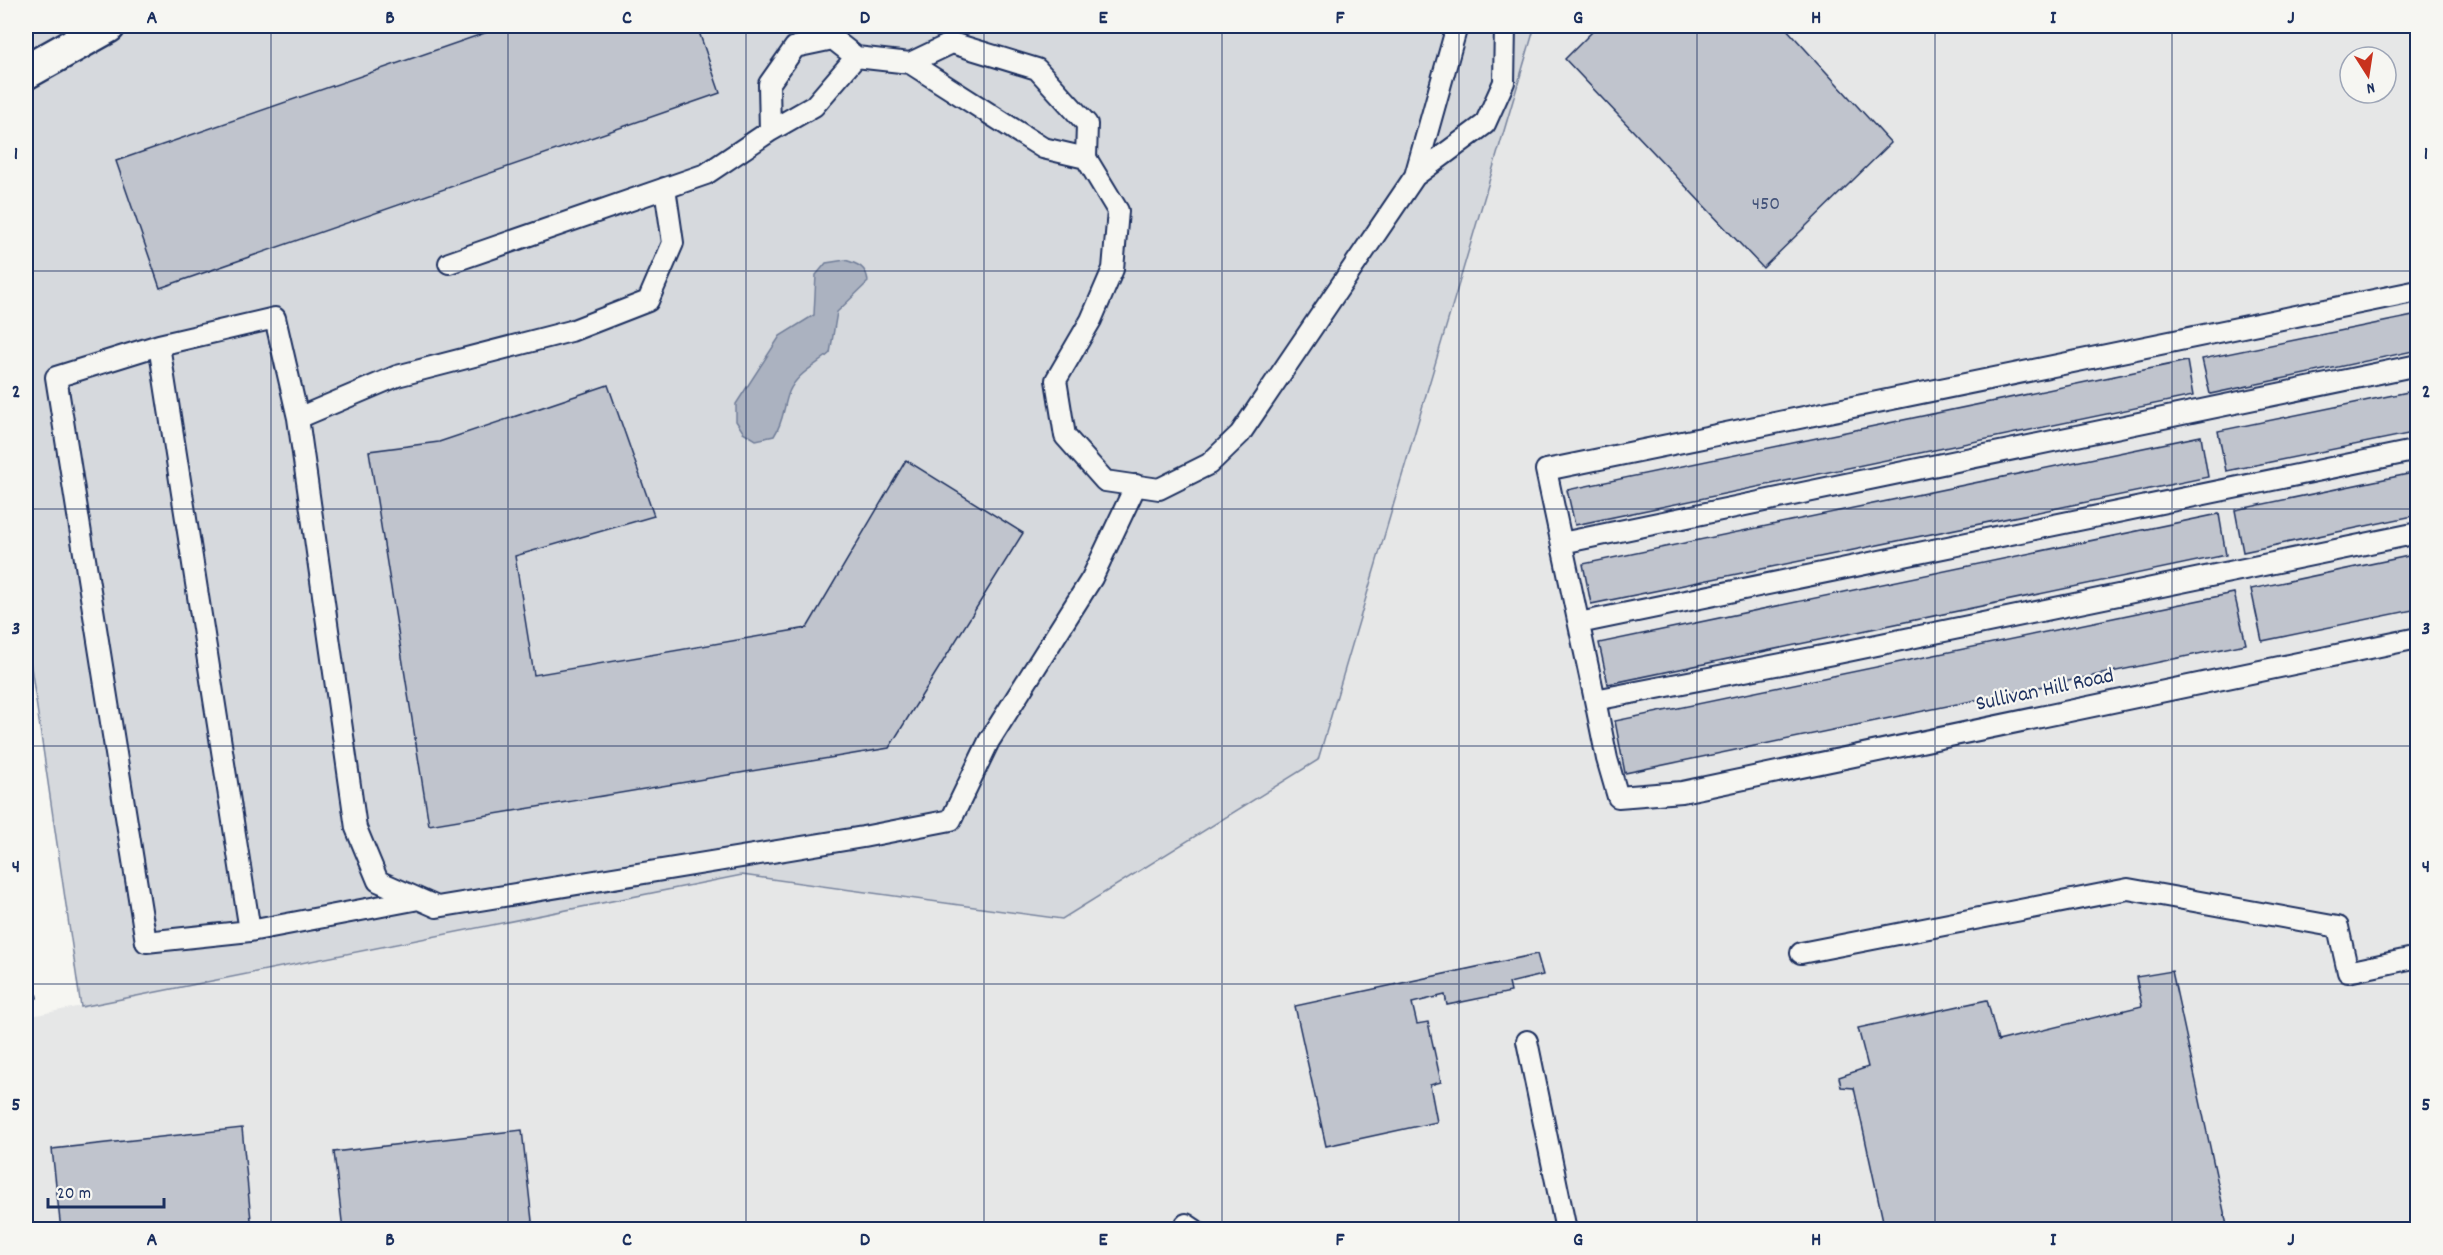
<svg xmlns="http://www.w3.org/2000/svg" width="2443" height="1255" font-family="Dekko,sans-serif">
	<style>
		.built { fill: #e6e7e7; fill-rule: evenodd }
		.green { fill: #d6d9dd; stroke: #78849e; stroke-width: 1.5 }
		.water { fill: #abb2c0; stroke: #717e99; stroke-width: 1.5 }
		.building { fill: #c0c4cd; stroke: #1b2f5e; stroke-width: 1.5 }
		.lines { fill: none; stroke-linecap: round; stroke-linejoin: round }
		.lane-casing { stroke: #1b2f5e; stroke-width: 24 }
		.street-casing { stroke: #1b2f5e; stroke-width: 38 }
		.lane { stroke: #f6f6f2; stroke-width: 20 }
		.street { stroke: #f6f6f2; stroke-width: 33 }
		.grid { fill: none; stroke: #1b2f5e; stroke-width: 1.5; stroke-opacity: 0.55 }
		.labels { text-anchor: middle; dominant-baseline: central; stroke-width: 4.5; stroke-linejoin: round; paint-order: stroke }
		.number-label { font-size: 20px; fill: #44547a }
		.street-label { font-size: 22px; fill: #1b2f5e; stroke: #f6f6f2 }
		.neatline { fill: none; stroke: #1b2f5e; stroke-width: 2 }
		.grid-label { font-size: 20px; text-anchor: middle; font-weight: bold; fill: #1b2f5e }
	</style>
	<rect width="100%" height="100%" fill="#f6f6f2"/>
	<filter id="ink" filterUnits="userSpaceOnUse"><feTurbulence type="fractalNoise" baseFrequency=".0167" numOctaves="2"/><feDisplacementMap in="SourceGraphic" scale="12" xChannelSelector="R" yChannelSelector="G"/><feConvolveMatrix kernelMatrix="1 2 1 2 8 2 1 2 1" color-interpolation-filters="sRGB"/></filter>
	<g filter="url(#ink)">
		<path class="built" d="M1535,26h882v1203l-2391,1v-213l716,-142 320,44 256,-159zM2350,57h36v36h-36z"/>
		<path class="green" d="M26,26h1509l-217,734 -256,159 -320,-44 -661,132 -55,-374z"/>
		<path class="water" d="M845,260c13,4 22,7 23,22l-31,30 -7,41c-14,13 -33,20 -41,39 -6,16 -5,29 -15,44l-18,4 -13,-8 -7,-11v-17l44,-68 34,-21 2,-40 10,-12z"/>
		<path class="building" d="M505,26h192l23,67 -560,195 -44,-127z
			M1598,26h186l107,117 -128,125 -198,-209z
			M2418,315v35l-208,44 -8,-35z
			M2187,361l6,35 -618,129 -8,-35z
			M608,385l46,131 -139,40 19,119 273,-47 99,-168 117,73 -134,215 -460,77 -60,-374 70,-9z
			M2418,390v42l-192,39 -8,-40z
			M2201,436l7,41 -617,127 -8,-40z
			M2418,472v43l-175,37 -8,-42z
			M2219,514l7,41 -618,129 -9,-41z
			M2418,554v55l-156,32 -11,-52z
			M2234,593l12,51 -621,129 -10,-52z
			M26,940l11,58 -11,2z
			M1537,954l6,21 -34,8 2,9 -64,13 -2,-10 -33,8 5,21 11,-2 13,60 -11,3 7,37 -111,24 -31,-140z
			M2172,971l56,259h-343l-31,-142 -13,-1 -2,-10 29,-10 -10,-39 129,-28 11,41 144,-35 -6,-29z
			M242,1128l10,102h-191l-9,-81z
			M522,1130l11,100h-190l-9,-78z"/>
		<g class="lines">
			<defs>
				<path id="lane" d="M1457,26l-42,150 70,-52 19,-42 1,-56
					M910,63l133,85 43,10
					M770,131l44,-25 42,-49
					M665,188l8,55 -25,58 -77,30 -174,45 -99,42 58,410 22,53 59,26 426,-70 88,-17 38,-79 103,-163 44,-93
					M449,263l257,-89 64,-43 -1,-47 26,-37 38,-8 23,18 54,6 42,-20 85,26 50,55 -1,34 32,53 -5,58 -22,51 -35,60 9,56 40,45 54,8 50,-25 31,-30 175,-258
					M159,345l-103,32 90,565 104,-11
					M298,418l-23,-100 -116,27 91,586 169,-32
					M2418,533l-580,120 -243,47 12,59 11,38 64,-5 736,-154
					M1562,543l856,-178
					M1579,623l839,-173
					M1595,700l-49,-230 872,-179
					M1801,953l327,-64 210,38 10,45 70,-15
					M1527,1041l39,189
					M1186,1224l9,6"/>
				<path id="street" d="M26,72l82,-46"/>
			</defs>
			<use href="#lane" class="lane-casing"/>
			<use href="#street" class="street-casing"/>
			<use href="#lane" class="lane"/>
			<use href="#street" class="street"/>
		</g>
	</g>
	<path class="grid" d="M271,26v1204M508,26v1204M746,26v1204M984,26v1204M1222,26v1204M1459,26v1204M1697,26v1204M1935,26v1204M2172,26v1204M26,271h2392M26,509h2392M26,746h2392M26,984h2392"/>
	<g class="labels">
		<g class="number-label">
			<text x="1766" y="205">450</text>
		</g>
		<g class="street-label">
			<text transform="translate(2045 691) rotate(-12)">Sullivan Hill Road</text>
		</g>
	</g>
	<rect width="2443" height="1255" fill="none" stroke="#f6f6f2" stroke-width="66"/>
	<g transform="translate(2368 75) rotate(168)"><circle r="28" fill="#f6f6f2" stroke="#9ea6b7" stroke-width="1.5"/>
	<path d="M0-4.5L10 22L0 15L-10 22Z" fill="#c8321e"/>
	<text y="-9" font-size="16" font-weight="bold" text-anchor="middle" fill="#1b2f5e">N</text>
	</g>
	<path d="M48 1198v9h116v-9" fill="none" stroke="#1b2f5e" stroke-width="3"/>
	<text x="57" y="1198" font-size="18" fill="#1b2f5e" stroke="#f6f6f2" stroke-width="4.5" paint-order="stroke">20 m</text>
	<rect x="33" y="33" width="2377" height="1189" class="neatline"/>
	<g class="grid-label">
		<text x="152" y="23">A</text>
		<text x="390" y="23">B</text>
		<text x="627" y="23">C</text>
		<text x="865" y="23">D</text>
		<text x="1103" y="23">E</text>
		<text x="1340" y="23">F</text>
		<text x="1578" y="23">G</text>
		<text x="1816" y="23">H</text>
		<text x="2053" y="23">I</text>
		<text x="2291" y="23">J</text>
		<text x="16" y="159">1</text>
		<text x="2426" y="159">1</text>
		<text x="16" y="397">2</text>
		<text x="2426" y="397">2</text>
		<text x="16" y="634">3</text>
		<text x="2426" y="634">3</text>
		<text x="16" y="872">4</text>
		<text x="2426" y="872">4</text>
		<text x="16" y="1110">5</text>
		<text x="2426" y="1110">5</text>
		<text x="152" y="1245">A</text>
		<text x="390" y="1245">B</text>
		<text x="627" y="1245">C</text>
		<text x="865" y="1245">D</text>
		<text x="1103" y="1245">E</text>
		<text x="1340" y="1245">F</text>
		<text x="1578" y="1245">G</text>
		<text x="1816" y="1245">H</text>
		<text x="2053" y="1245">I</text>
		<text x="2291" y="1245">J</text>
	</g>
</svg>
